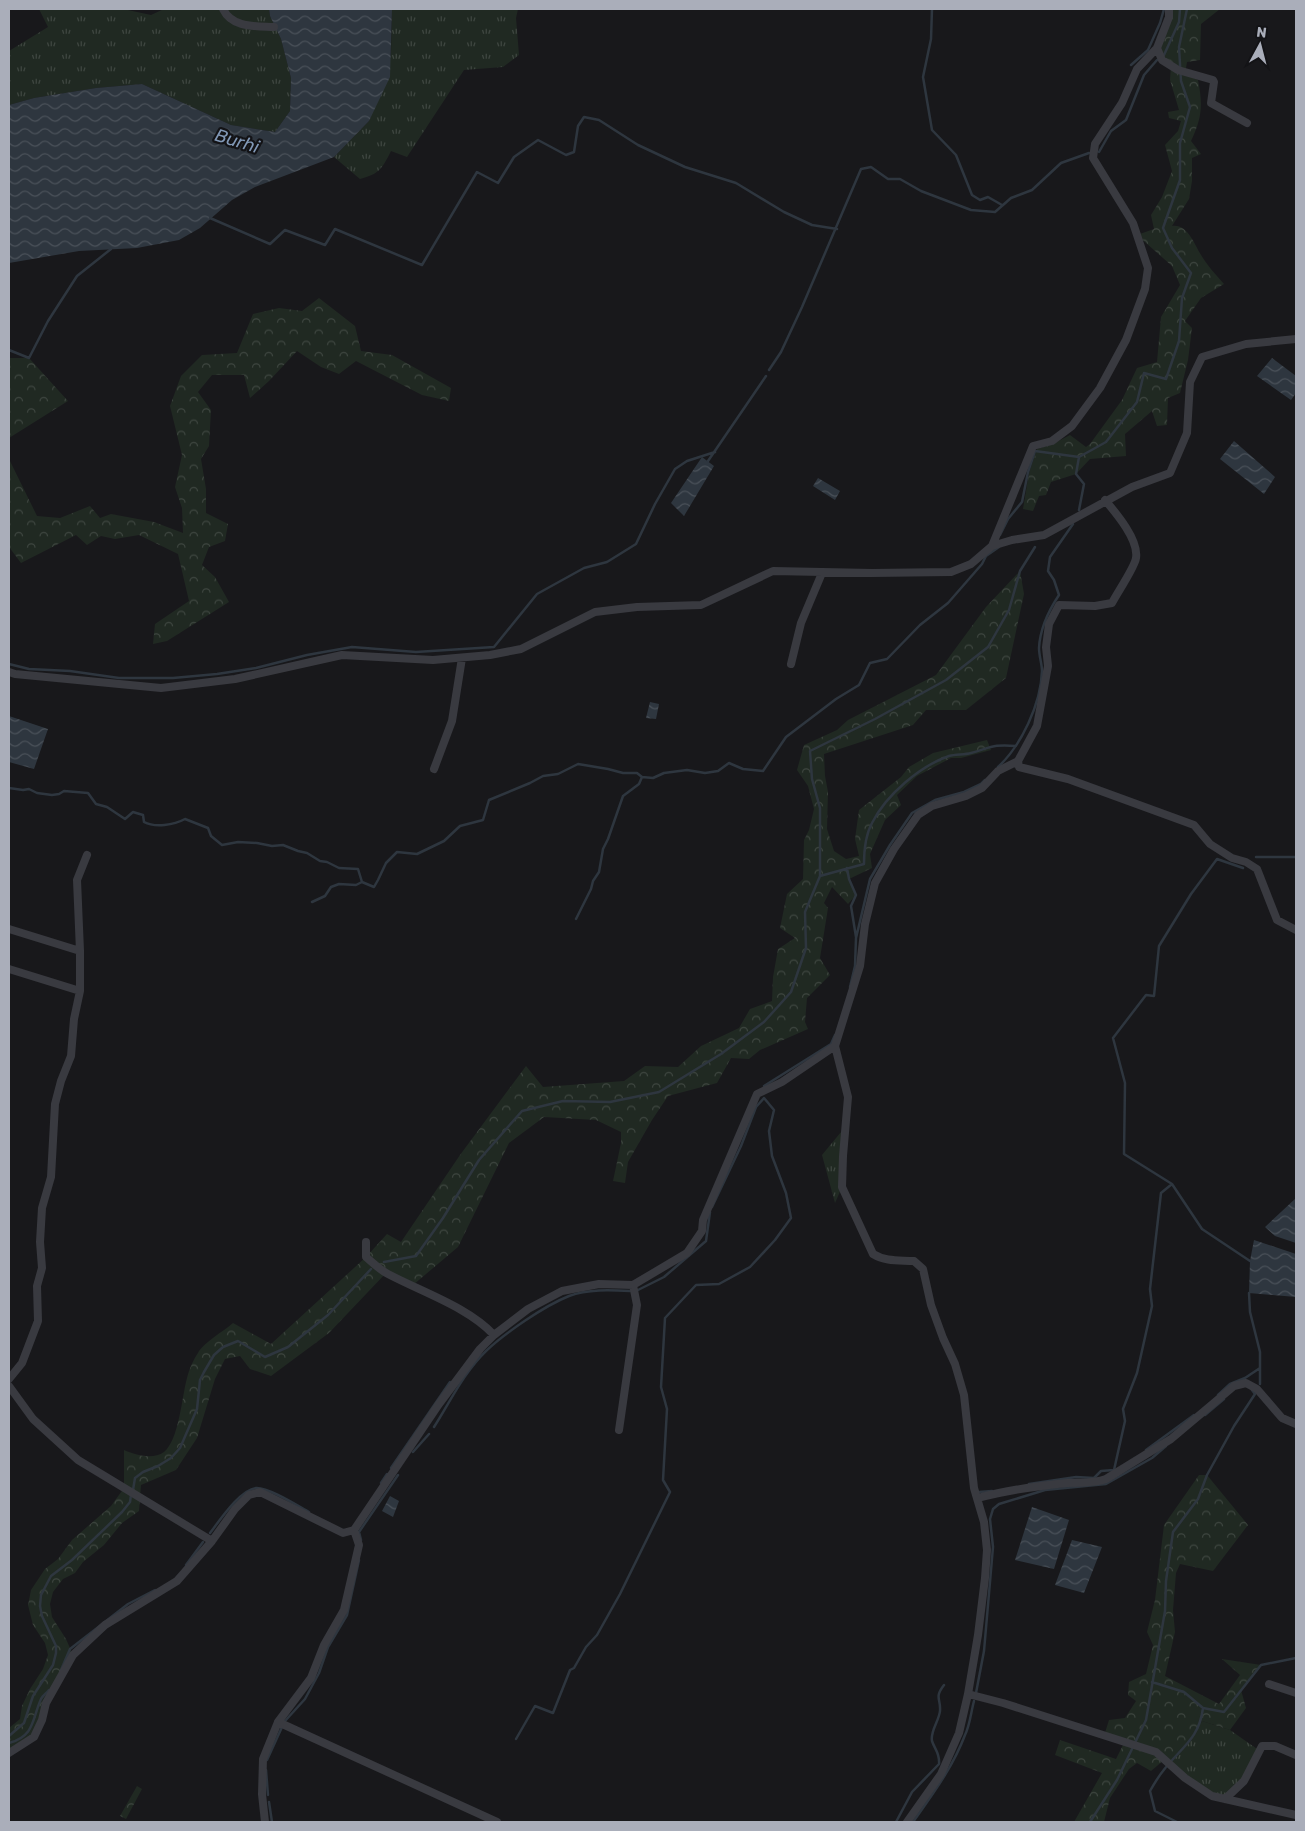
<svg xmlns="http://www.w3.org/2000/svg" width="1305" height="1831" font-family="Rubik,sans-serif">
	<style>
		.grass { fill: url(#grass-tufts) }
		.forest { fill: url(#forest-crowns) }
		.water { fill: url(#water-waves) }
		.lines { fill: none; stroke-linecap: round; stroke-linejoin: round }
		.stream { stroke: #2e363f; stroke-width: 2.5 }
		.minor { stroke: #393a40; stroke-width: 8 }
		.labels { text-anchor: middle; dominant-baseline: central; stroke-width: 4.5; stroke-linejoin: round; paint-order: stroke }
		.water-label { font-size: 18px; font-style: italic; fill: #8198b6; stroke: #131316 }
	</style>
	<defs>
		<pattern id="grass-tufts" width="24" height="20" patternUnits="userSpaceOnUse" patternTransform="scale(1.25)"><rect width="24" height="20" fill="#202922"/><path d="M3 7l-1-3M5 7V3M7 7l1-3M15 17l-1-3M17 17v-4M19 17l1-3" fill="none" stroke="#3e4640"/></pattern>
		<pattern id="forest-crowns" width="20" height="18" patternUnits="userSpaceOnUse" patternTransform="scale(1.25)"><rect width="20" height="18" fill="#202922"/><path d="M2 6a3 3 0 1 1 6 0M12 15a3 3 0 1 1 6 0" fill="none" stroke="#3e4640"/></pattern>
		<pattern id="water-waves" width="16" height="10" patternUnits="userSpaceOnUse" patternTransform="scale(1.25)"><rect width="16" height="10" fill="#2e363f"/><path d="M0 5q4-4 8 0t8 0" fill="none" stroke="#4a5159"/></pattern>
	</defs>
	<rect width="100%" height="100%" fill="#18181b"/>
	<path class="grass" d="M39,9h84l28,6 13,-6h105l1,7 11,23 10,39 -1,33 -15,21 -44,-7 -89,-41 -46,4 -62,10 -25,7v-54l39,-24z
		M392,9h126l-2,9 3,37 -16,12 -39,3 -57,87 -16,-6c-9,18 -12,23 -31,28l-26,-22 35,-36 22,-67z
		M846,1126l-4,61 -7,16 -13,-48z
		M1202,1721l28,9 30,21 -16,30 -19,18 -13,-3 -43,-32 18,-19z"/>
	<path class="forest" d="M1169,9h51l-19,15 -1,36 -13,2 -2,12 13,6c5,25 4,38 -7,61l10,13 -9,4v23l-3,18 -17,27c16,-2 22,18 29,29 6,10 15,20 23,29l-23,14 -16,23 7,7 -4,32 -8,33 -12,5 -1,27 -10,1 -5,-15 -27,23 1,22 -36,3 -14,15 -25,8 -5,13 -7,1 -6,15 -10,-2 6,-36 8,-24 16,-5 17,-9 16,12 4,-3 32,-44 15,-32 20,-6 4,-45 19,-32 -8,-19 -35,-31 17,-6 -3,-14 11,-18 10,-26 -7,-26 13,-14 3,-10 -12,-3 -1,-6 11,-2 -9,-30 1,-15 -14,-17z
		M319,298l36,28 6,25 31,4 59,33 -2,13 -27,-6 -66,-34 -17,13 -18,-7 -24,-16 -28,30 -19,17 -6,-23h-32l-14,17 13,18 -2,36 -8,13 5,30v24l22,11 -3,17 -16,6 -7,18 13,12 14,25 -62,39 -14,3 2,-20 34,-23 -11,-47 -39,-19 -24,4 -14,-3 -14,9 -11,-10 -55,28 -12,-16v-88l28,57 23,2 30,-12 10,12 11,-4 43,8 29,11 -1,-25 -7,-21 7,-32 -12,-49 11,-30 21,-21 35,-2 16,-39 26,-6 23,3z
		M9,358h20l39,43 -59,37z
		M1020,571l4,23 -18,84 -40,32h-40l-13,15 -89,29 1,22 3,16 -1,37 7,22 12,8 13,-3 -4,-17 4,-29 42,-33 8,-10 24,-14 54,-13 4,10 -30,8h-10l-34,18 -20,19 4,10 -16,15 -15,34 2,14 -23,11 7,16 -8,9 -16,-17 -8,16 4,5 -8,50 10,17 -23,23 -2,24 3,7 -48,21 -11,9 -18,-1 -14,25 -49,13 -16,24 -24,42 -3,21 -12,-2 8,-38v-11l-25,-12 -52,-3 -35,26 -51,104 -45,38 -27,-12 -57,60 -58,43 -21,-7 -10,-13 -15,3 -10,20 -18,59 -21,32 -35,15 -2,26 -17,12 -18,22 -21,17 -8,11 -12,6 -10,13 -3,12 2,13 14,22 7,16 -27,48 -12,34 -25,16v-25l11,-9 2,-13 8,-17 13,-20 5,-14 -3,-12 -12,-18 -5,-20 3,-15 14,-21 13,-10 14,-19 39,-34 13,-18v-38c11,5 29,10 40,2 15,-12 18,-56 23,-74 2,-8 6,-18 11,-25 5,-10 26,-22 35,-30l38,21 95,-87 21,-23 14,8 59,-87 66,-89 17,21 81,-6 21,-15 33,1 23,-21 38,-18 11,-19 22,-8 1,-24 5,-28 17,-11 -15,-10 7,-34 16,-15 1,-39 5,-10 5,-21 -6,-23 -11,-16 7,-25 33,-15 11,-10 88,-45 50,-68z
		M1199,1475h8l41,50 -35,46 -33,-7 -4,9 -3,37 2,22 -10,44 54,28 21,-29 -18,-16 39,6 -20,25 5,18 -16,22 -28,-9 -15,24 -18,19 -5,-4 -13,11 -14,-8 -8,6 -19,29 -6,24h-30l28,-49 -47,-18 5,-15 56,19 8,-16 -20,-7 5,-16 16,-2 11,-17 -8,-6 1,-13 17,-8 7,-29 -6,-13 8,-32 9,-75z
		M137,1786l5,3 -16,30 -6,-3z"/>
	<path class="water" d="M269,9h123l-2,68 -21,44 -35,36 -79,30 -23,13 -32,28 -21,12 -42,8 -58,3 -70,12v-158l25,-7 62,-10 46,-4 89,41 44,7 15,-21 1,-33 -10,-39 -11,-23z
		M1272,358l24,18v17l-5,7 -34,-24z
		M1234,441l41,36 -11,17 -44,-35z
		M702,457l12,9 -30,50 -13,-13z
		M818,478l22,13 -5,9 -22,-14z
		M650,702l9,2 -3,15 -10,-1z
		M9,716l39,13 -14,40 -25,-7z
		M1296,1198v45l-21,-7 -10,-9z
		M1254,1240l42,14v43l-47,-4 1,-32z
		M390,1496l9,5 -6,16 -11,-6z
		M1032,1507l37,13 -15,49 -39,-9z
		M1072,1540l30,7 -18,46 -29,-8z"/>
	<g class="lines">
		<path class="stream" d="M932,9l-1,30 -8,38 9,53 24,25 16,40 8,5 8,-3 14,8
			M1164,55l15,-33 1,-13
			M1131,65l17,-15 12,-27 4,-14
			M1099,152l12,-21 15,-11 18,-45 13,-15
			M210,218l60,26 15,-14 40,15 10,-16 87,36 55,-93 21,11 16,-26 24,-17 28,15 8,-3 4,-26 6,-9 15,3 39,25 47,22 51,16 48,29 28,13 25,4
			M9,350l20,8 19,-37 29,-45 34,-27
			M769,370l12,-18 21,-45 59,-138 10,-2 17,12h12l21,12 50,19 24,2 16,-14 21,-8 29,-27 28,-10
			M708,461l58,-85
			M1079,510l5,-26 -8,-10 3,-17
			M1000,535l8,-16 14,-17 6,-30 7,-21 44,6 27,-15 31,-40 7,-29 22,6 13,-38 3,-43 9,-25 -19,-25 -9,-20 17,-48v-37l10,-36 -9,-26 -2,-34 8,-38
			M9,664l20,5 41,2 49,7h54l44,-4 39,-6 51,-13 45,-8 64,5 78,-5 43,-53 47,-26 23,-6 29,-18 19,-40 20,-35 12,-8 28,-9
			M998,767c23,-21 43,-63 44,-96 0,-7 -3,-15 -3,-23 1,-19 10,-38 20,-53l-5,-15 -6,-9 2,-14 23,-33
			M9,788l14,2 6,-1 8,4 15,2 7,-1 5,-3 24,2 8,11 11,3 18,12 8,-7 10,3 1,7c11,6 30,3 41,-3l23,9 3,8 11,9 16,-3 19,1 15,3 11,-1 15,6 9,2 13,8 7,1 12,6 19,1 4,13 12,5 4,-7 8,-17 11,-11 20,2 27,-13 16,-15 23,-6 6,-20 41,-17 13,-7 15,-2 20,-10 30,5 15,4h14l5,4 11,1 11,-5 23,-3 18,3 13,-2 11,-8 14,6 20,2 23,-34 50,-38 23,-14 11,-22 17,-4 33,-34 28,-22 34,-39 4,-8 13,-9
			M1256,857h40
			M847,868l2,11 7,16 -5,11 5,31
			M1243,868l-26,-9 -26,35 -32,52 -5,50 -8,-1 -33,43 12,45 -1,71 48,30 30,45 48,32
			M820,876l44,-12c0,-13 2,-30 8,-41 14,-28 48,-57 77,-67 7,-2 15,-1 22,-3 21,-6 23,-9 45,-7
			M312,902l13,-6 6,-9 8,-3 17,1 6,-3
			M576,919l15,-30 2,-8 6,-9 4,-23 5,-10 15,-43 16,-12 3,-7
			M850,987l5,-21 1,-28 14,-59 20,-34 22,-32 23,-13 29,-8 17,-8 4,-4
			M764,1086l67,-42 4,-9
			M384,1262l32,-6 27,-38 36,-58 43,-49 41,-10 47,1 49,-10 62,-38 43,-32 27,-30 15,-44 -1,-36 15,-36v-68l-8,-29 -2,-28 65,-32 71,-39 42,-33 21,-37 11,-39 15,-24
			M638,1290l26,-13 42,-36 4,-29
			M1249,1293l1,19 10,40v32
			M1218,1395l12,-11 15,-6 15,-10
			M1205,1415l19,-16
			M434,1427c16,-25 30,-55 52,-76 19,-18 58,-45 83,-55 19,-7 41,-6 61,-5
			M1146,1450l48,-35
			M413,1452l16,-18
			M391,1468l59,-86
			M381,1483l6,-9
			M1029,1484l47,-7 18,1 7,-7 13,-1 11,-49 -2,-12 14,-36 15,-67 -2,-17 11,-96 11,-9
			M133,1490l2,-12 8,-6 15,-6 13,-8 9,-10 17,-39 3,-29 4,-8 10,-17 9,-8 15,-6 27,16 23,-10 40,-32 43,-46
			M979,1492l13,-1
			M210,1533c10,-13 30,-43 46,-45 12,-1 42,18 53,24
			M361,1540l-2,-8 39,-57
			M186,1565l17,-23
			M61,1670l9,-21 58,-45 27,-14
			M1152,1682l32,10 19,16c-4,32 -23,40 -40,63 -5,6 -9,13 -13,20l5,20 22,11
			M976,1693l8,-42 6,-69 3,-35 -3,-28 3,-10 6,-5 46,-14 61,-6 46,-26 14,-12
			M1203,1708l21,4 37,-47 35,-7
			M285,1721l20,-22 14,-26 9,-26 19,-32 12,-55
			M9,1736l15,-13 9,-27 20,-31 3,-12v-7l-14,-30 -2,-10 1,-11 10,-19 21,-16 50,-48 8,-10 1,-7
			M516,1739l19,-33 18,7 17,-43 4,-2 12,-21 11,-12 23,-41 50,-102 -7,-12 4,-71 -6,-22 4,-69 31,-33 23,-1 31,-17 25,-27 16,-22 -5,-25 -14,-37 -3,-25 5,-21 -10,-12 -8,9 -15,39 -29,61
			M9,1743c26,-7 23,-24 32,-44 2,-4 6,-6 8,-9
			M267,1760l15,-33
			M266,1770l2,25
			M269,1802l3,20
			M896,1822l16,-30 27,-28c1,-11 -4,-14 -7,-23 -2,-10 7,-20 8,-30 1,-13 -6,-13 4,-26
			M913,1822c19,-27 40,-55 52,-87 5,-10 6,-23 9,-34
			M1090,1822l27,-42 29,-60 19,-109 1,-30 7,-49 25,-33 9,-24 27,-49 21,-32 -3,-4"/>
		<path class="minor" d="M223,9c9,19 32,17 51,18
			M1157,48l5,12 16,10 35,10 1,2 -3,21 36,20
			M992,546l41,-100 19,-5 20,-15 28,-38 26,-48 19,-51 3,-21 -15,-45 -40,-65 2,-14 27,-41 15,-34 20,-21 12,-31v-8
			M791,664l10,-41 21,-50
			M9,672l6,2 146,14 74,-9 107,-24 91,5 57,-5 31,-6 74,-37 42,-5 64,-2 72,-34 99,2 79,-1 20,-8 21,-18 20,-6 32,-5 88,-48 38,-14 17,-40 3,-51 12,-25 44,-13 50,-5
			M1018,761l1,6 49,12 126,46 16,19 22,14 14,4 11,7 20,51 19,10
			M434,769l18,-48 10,-63
			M9,929l71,22 -3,-71 10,-25
			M9,969l71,22v-40
			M366,1242v15c7,6 14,13 22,17 34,18 80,33 106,61
			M9,1379l13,-16 16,-42 -1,-35 5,-18 -2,-26 2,-34 9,-31 4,-73 6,-23 10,-25 3,-37 6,-28
			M9,1386l24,33 45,41 134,81 -35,40 -72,44 -32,30 -27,48 -4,17 -8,17 -25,16
			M619,1430l18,-125 -4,-20
			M978,1498c29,-8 59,-12 89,-15 14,-1 25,1 39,-4l65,-40 63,-53 12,-3 11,6 25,29 14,6
			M354,1530l85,-126 41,-55 14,-14 34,-26 34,-18 37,-7 34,1 54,-32 15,-22 1,-11 54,-126 25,-12 53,-36
			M212,1541l23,-32 14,-14 11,-3 83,41 11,-3 5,15 -15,65 -20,35 -13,33 -33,44
			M1269,1684l27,9
			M968,1694l35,9 153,49 29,26 27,18 84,19
			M1225,1799l19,-18 18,-35h13l21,9
			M265,1822l-3,-28 1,-35 15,-37 219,100
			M907,1822l34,-48 18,-41 9,-39 10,-59 7,-57 2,-28 -3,-28 -10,-34 -10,-93 -9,-31 -12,-26 -12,-33 -8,-36 -9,-8c-15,-1 -28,1 -41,-7l-31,-67 1,-31 5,-59 -13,-51 25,-80 5,-42 10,-41 19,-34 24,-34 14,-9 34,-10 16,-8 16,-17 20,-10 19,-35 11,-60 -2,-19 3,-23 10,-19 36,1 17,-3c5,-10 23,-36 24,-45 3,-18 -20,-45 -31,-58"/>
	</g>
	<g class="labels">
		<g class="water-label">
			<text transform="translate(237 141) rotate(17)">Burhi</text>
		</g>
	</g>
	<rect width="1305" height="1831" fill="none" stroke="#aaaeba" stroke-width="20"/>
	<g transform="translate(1260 45) rotate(7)" stroke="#131316" stroke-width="4" paint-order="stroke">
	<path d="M0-4L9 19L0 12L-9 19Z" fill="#aaaeba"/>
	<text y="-8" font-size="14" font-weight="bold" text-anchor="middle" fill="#aaaeba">N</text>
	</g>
</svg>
